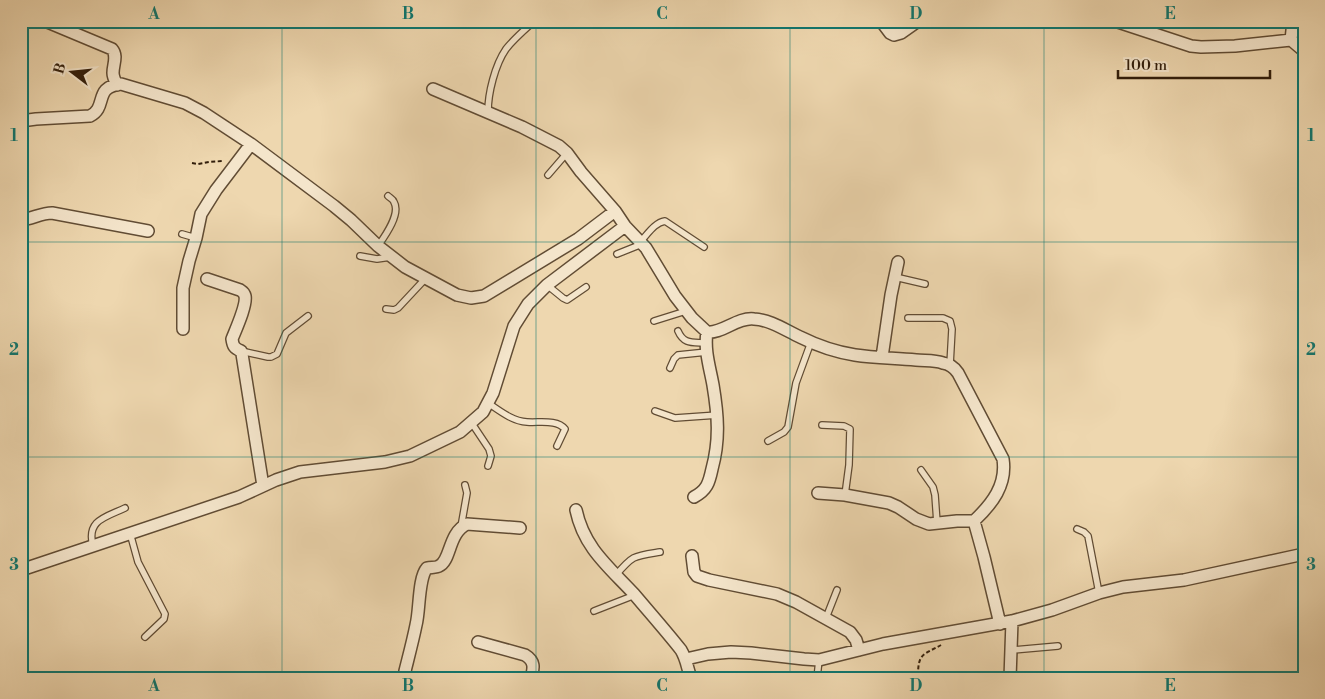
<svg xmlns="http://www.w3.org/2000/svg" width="1325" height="699" font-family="'Libre Bodoni',serif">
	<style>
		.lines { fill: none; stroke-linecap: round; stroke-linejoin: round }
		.service-casing { stroke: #614c34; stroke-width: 8 }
		.minor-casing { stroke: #614c34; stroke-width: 14 }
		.path { stroke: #321e0b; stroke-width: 2; stroke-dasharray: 4 2.5; stroke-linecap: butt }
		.service { stroke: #f4e5cb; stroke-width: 5.5 }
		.minor { stroke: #f4e5cb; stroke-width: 11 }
		.grid { fill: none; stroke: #0f766e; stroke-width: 1; stroke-opacity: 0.55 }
		.neatline { fill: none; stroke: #0f766e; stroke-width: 2 }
		.grid-label { font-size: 16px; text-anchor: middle; font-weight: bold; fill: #0f766e }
	</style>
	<rect width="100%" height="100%" fill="#eed7af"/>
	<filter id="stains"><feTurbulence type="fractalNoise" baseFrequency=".004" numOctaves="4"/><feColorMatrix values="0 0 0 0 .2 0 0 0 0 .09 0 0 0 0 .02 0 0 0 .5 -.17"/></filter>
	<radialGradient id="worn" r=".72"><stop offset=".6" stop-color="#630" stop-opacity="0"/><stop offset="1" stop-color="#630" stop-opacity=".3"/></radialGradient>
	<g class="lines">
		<defs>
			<path id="service" d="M488,112c0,-19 7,-47 18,-63 7,-9 16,-17 25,-25
				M548,175l19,-22
				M182,234l14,4
				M640,242c8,-8 14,-19 25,-21l39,26
				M378,246c7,-10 23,-32 16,-44 -1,-3 -4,-4 -6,-6
				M617,254l25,-10
				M360,256l17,3 14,-2
				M895,277l30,7
				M547,285l16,13 4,2 19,-13
				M386,309l8,1 4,-2 28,-30
				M908,318h35l7,3 2,8 -2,36
				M654,321l32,-10
				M678,331c6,14 15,11 28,12
				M241,351l27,6h3l6,-3 9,-21 22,-17
				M670,368l4,-9 4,-4 29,-3
				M488,403c12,8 24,18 39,19 12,1 30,-3 38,7l-8,17
				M655,411l20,7 43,-3
				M471,422l18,27 2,7 -3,10
				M822,425l22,1 6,3 -1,36 -4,30
				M768,441l16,-9 4,-5 8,-44 15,-41
				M921,470l12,17 2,8 2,28
				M461,527l6,-34 -2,-8
				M1077,529l7,3 4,4 11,57
				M130,533l8,29 27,52 -1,5 -19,18
				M93,546c-7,-26 13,-29 32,-38
				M616,575c17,-20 18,-19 44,-23
				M594,611l41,-16
				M826,618l11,-28
				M1012,650l46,-4
				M817,678l2,-18"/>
			<path id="minor" d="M45,21l67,28c6,7 1,15 1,24 0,4 2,8 4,12
				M881,21l9,12 4,2 7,-2 17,-12
				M1115,21l76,25 10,1 34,-1 56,-6 13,11
				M1291,40l2,-19
				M433,89l89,38 37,19 8,7 14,19 34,39 10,15 21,22 29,48 17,22 15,14c15,2 30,-15 47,-13 17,1 31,11 46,18 18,9 36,15 55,18 20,3 41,3 61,5 9,1 18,0 27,3 7,1 11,4 15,10l45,86c4,26 -11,45 -29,62h-17l-28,3 -13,-5 -18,-12 -9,-4 -44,-8 -27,-2
				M21,121l15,-2 54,-3c18,-9 3,-29 31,-32l64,19 19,10 47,31 83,62 17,14 27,26 27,21 52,28 14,3 13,-2 94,-57 37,-28
				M21,220c11,-1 20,-7 31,-7l96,18
				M207,279l33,11c3,2 4,2 5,6 2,9 -9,33 -13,43 1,7 2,9 9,12l1,3 21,132
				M183,329v-41l6,-27 7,-23 5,-24 15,-24 35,-46
				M882,357l9,-62 7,-33
				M694,497c13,-7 15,-14 18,-28 8,-29 6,-54 1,-84 -3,-17 -9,-35 -6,-53
				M576,510c8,38 33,57 58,84 16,19 32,37 47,56 6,10 6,18 10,28
				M974,521l10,36 16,67
				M692,556l2,16 3,4 12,4 68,14 19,8 54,30 6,8 3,10
				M21,570l218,-73 37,-17 24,-8 85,-10 25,-6 50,-24 23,-20 10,-19 21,-67 14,-22 19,-19 78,-59
				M478,642l47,13c10,6 9,13 6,23
				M686,659l22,-5 23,-2 20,1 53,6 15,1 64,-16 129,-23 40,-11 47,-17 24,-6 61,-7 120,-26
				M408,678l-3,-7c4,-16 8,-31 11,-46 4,-15 2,-47 11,-57 4,-1 9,0 12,-2 12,-5 9,-33 28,-42l53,4
				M1010,678l2,-57"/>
		</defs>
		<use href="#service" class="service-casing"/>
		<use href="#minor" class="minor-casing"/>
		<path class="path" d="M192,163l6,1 11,-2 14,-1
			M918,676c0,-23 5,-21 23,-31"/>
		<use href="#service" class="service"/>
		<use href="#minor" class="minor"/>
	</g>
	<path class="grid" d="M282,21v657M536,21v657M790,21v657M1044,21v657M21,242h1283M21,457h1283"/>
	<rect width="1325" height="699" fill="none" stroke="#eed7af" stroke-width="55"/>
	<g transform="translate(72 72) rotate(286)" stroke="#f4e5cb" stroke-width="4" paint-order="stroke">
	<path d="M0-4L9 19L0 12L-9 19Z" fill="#321e0b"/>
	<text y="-8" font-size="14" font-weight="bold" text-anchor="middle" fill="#321e0b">B</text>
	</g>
	<path d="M1118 70v8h152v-8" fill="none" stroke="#321e0b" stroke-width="2.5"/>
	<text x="1125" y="70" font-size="15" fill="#321e0b" stroke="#f4e5cb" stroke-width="4" paint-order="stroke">100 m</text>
	<rect x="28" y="28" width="1270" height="644" class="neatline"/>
	<g class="grid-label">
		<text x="154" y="19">A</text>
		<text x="408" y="19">B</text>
		<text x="662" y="19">C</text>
		<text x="916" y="19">D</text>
		<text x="1170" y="19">E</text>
		<text x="14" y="141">1</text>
		<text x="1311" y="141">1</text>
		<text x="14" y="355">2</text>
		<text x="1311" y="355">2</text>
		<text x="14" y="570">3</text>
		<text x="1311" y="570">3</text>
		<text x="154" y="691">A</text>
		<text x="408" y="691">B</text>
		<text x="662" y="691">C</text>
		<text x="916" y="691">D</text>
		<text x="1170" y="691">E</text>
	</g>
	<rect width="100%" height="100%" filter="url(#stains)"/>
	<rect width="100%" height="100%" fill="url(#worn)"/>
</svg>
